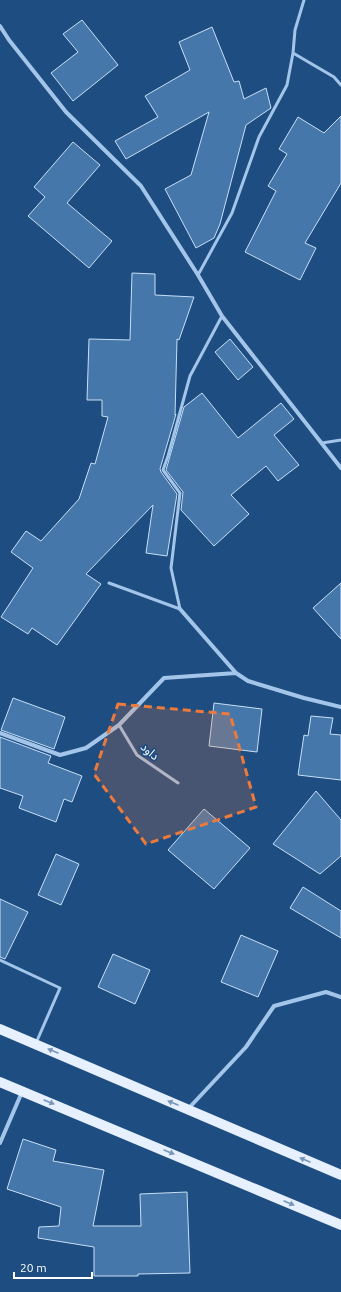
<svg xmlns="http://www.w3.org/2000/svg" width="341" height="1292" font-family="Ubuntu,'Noto Sans Arabic',sans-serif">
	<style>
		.building { fill: #4677ab; stroke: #c7dff7 }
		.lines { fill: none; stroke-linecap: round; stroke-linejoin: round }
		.lane { stroke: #a3c5e9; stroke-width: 3 }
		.street { stroke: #a3c5e9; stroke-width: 4 }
		.primary { stroke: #e6f0fe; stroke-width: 10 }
		.oneway { fill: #7896b9 }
		.marked { fill: #ed7a3d; fill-opacity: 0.2; stroke: #ed7a3d; stroke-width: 3; stroke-dasharray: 8 5; stroke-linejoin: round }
		.labels { text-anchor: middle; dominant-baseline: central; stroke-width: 3.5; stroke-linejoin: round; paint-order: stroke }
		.street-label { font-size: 12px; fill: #fff; stroke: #1e4d81 }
	</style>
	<rect width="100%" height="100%" fill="#1e4d81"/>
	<path class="building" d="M82,20l36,45 -45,36 -22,-28 27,-21 -15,-18z
		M212,27l22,55 5,-1 5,18 22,-11 5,20 -25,17 -26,99 -6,14 -18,10 -31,-59 26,-14 18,-63 -83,47 -11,-18 43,-24 -13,-21 45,-26 -11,-28z
		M341,116v67l-36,60 11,5 -16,32 -55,-28 31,-61 -8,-5 19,-32 -8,-5 19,-32 26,16z
		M73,142l27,23 -33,38 45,38 -23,27 -61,-52 17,-19 -11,-10z
		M132,273l23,1v21l39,2 -15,43 -2,-1 -2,76 1,-1 -16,55 1,3 16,22 -10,62 -21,-3 7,-48 -67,69 15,10 -44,61 -25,-17 -4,6 -27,-17 32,-49 -22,-16 15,-21 15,10 38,-42 12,-36 4,1 13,-47 -6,-1v-16h-15l2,-61 41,1z
		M230,339l23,28 -15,13 -23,-28z
		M202,393l36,45 43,-35 13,16 -20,16 25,30 -21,16 -12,-15 -35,29 18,19 -35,32 -33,-36 2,-18 -17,-22 18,-63z
		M341,583v56l-28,-31z
		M13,698l52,19 -11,32 -53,-19z
		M214,703l48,6 -5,43 -48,-6z
		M311,716l22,2 -3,16 11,1v45l-43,-5 6,-40 4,1z
		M0,737l51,19 -3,7 34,13 -10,26 -8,-3 -8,23 -37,-14 4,-12 -23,-8z
		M316,791l25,29v36l-21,18 -47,-30z
		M204,809l46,39 -36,41 -46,-39z
		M56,854l23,10 -18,41 -23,-10z
		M303,887l38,24v27l-51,-30z
		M0,899l28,13 -23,47 -5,-2z
		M241,935l37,16 -20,46 -37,-15z
		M113,954l37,16 -15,34 -37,-17z
		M23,1139l33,11 -3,11 51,9 -11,56h48l-1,-32 47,-2 3,81 -52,1v2h-44v-29l-56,-9 1,-11 20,-1 2,-19 -54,-18z"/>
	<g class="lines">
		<path class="lane" d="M293,53l41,24 7,8
			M198,275l34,-62 27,-76 28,-52 6,-32 2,-23 9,-30
			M322,443l19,-3
			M109,583l71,26
			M180,609l-9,-41 9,-75 -17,-23 5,-14 22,-80 32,-60
			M119,725l18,30 41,28
			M0,960l60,28 -24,55"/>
		<path class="street" d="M0,26l9,14 57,72 75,74 57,89 24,41 119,152
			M180,609l56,64
			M0,733l60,22 26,-7 33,-23 45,-47 72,-5 12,8 56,17 37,9
			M188,1109l58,-62 28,-41 52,-14 15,5
			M0,1143l22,-51"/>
		<path class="primary" d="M0,1029l341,146
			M0,1082l341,143"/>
	</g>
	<defs><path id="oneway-solid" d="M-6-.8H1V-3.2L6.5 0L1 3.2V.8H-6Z"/></defs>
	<g class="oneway">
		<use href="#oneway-solid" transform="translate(53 1051) rotate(-157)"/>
		<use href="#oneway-solid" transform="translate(49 1102) rotate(23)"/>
		<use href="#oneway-solid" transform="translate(173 1103) rotate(-157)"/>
		<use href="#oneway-solid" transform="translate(169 1152) rotate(23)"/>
		<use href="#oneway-solid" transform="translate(305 1160) rotate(-157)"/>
		<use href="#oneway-solid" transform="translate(289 1203) rotate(23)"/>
	</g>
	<path class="marked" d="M118,704l112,10 26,93 -110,37 -52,-70z"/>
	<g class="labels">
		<g class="street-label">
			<text transform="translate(150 751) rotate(41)">داود</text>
		</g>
	</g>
	<path d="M14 1272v6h78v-6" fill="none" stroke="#ffffff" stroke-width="2"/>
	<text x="20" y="1272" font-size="12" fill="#ffffff" stroke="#1e4d81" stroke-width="3" paint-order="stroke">20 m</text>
</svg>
